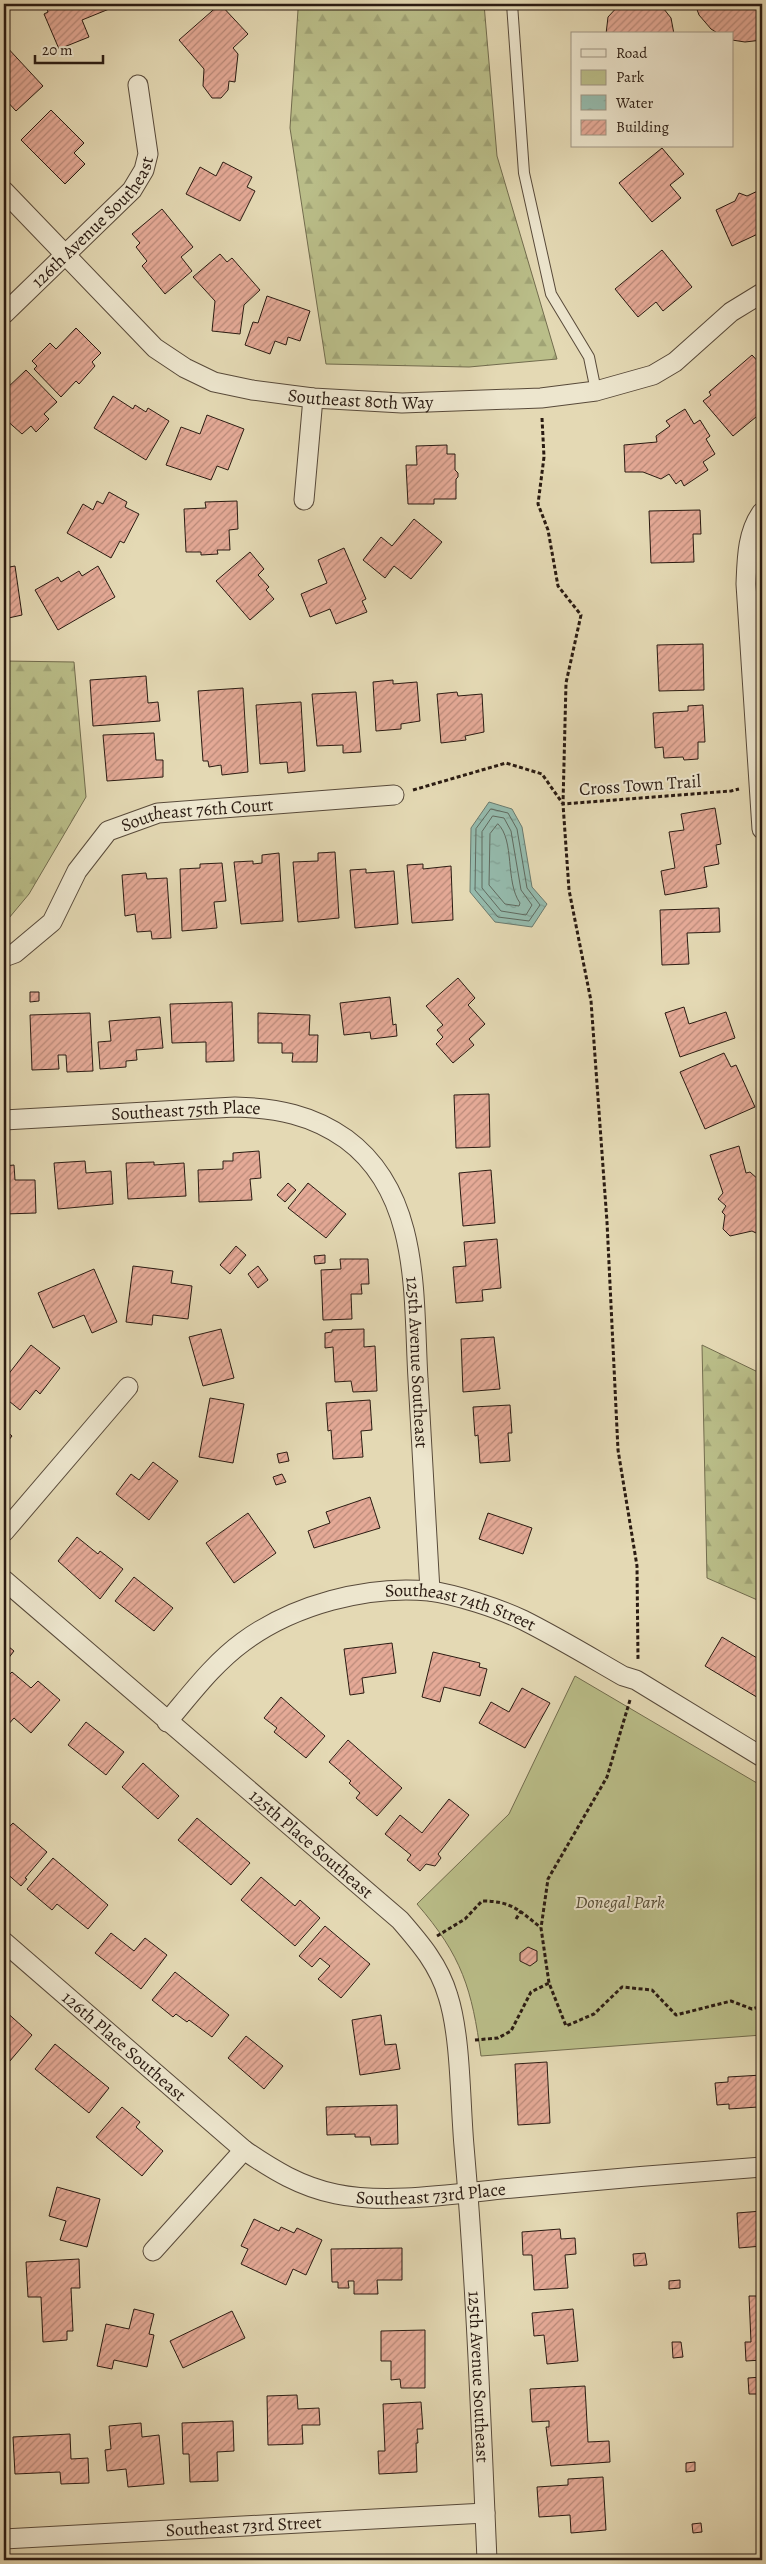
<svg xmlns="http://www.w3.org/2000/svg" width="766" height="2564" font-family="Alegreya,serif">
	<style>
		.green { fill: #babe89; stroke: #726c4e }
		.forest { fill: url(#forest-firs); stroke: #726c4e }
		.water { fill: url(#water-ripples); stroke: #6a7a6e }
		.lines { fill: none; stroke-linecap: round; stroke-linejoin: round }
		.shore { stroke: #606a5f; stroke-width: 1 }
		.building { fill: url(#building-hatch); stroke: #2a1b12 }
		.lane-casing { stroke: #584a3a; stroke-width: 12 }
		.street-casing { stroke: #584a3a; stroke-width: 21 }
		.path { stroke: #2a1b12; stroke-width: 3; stroke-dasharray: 4 2.5; stroke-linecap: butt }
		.lane { stroke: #ede6ce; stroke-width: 10 }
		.street { stroke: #ede6ce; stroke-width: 19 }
		.labels { text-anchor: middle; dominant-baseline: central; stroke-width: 4; stroke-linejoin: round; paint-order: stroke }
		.street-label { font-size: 18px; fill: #2a1b12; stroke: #ede6ce }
		.park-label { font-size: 18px; font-style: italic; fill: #554c36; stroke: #ede6ce }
	</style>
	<defs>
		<pattern id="forest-firs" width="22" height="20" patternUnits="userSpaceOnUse" patternTransform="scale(1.25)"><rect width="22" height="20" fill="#babe89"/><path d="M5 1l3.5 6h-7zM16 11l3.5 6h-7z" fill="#a0a375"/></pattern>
		<pattern id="water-ripples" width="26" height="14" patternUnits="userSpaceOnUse" patternTransform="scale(1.25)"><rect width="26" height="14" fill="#95baac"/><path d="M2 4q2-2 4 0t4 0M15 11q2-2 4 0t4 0" fill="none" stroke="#819f93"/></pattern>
		<pattern id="building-hatch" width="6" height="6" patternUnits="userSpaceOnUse" patternTransform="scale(1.25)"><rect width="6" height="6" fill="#e5aa97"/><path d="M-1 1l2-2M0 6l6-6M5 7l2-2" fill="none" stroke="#ba8a7a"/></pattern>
	</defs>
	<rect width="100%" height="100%" fill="#e4d9b4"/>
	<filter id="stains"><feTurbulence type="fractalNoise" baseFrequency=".004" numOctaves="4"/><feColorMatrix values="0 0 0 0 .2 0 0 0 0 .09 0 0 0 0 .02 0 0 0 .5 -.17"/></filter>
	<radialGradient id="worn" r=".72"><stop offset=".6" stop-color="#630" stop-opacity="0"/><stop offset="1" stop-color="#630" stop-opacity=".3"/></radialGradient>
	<path class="green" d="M575,1676l187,110v249l-281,21c-9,-67 -19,-100 -64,-152l92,-90z"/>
	<path class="forest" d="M294,4h190l13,152 60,203 -88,8 -143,-3 -36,-236 8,-118z
		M4,661l70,1 12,135 -57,97 -25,30z
		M702,1345l60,29v228l-55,-24z"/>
	<path class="water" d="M489,802l23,7 10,18 10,60 15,17 -15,23 -37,-5 -25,-30 1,-64z"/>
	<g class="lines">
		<path class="shore" d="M491,809l17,4 9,16 10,59 13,17 -11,16 -31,-4 -23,-27 1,-61z
			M493,816l11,2 7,13 10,59 11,15 -6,10 -25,-4 -19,-23v-56z
			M498,824c17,16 7,58 22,79l-1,3 -14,-2 -16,-19 1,-51z"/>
	</g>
	<path class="building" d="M45,4h67l2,3 -32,13 7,17 -30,12 -15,-35 4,-2z
		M140,4h50l-1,4z
		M220,4l28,30 -15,14 5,6 -3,28 -6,-1 -1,9 -7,8h-9l-9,-12 1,-17 -25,-29z
		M620,4h40l11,14 3,16h-68l2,-17z
		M695,4h67v36l-17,2 -13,-2v-6h-13l-8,-5 -12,-14z
		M4,44l39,42 -27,25 -12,-13z
		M51,110l33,33 -10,10 11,11 -20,20 -44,-44z
		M662,148l22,26 -14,11 11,13 -29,24 -33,-39z
		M223,162l29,15 -5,10 8,4 -15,30 -54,-27 14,-27 16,9z
		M762,189v49l-2,-5 -28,13 -16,-36 19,-9 4,-8 8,3z
		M162,209l31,38 -12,10 11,14 -27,23 -23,-28 5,-5 -11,-14 4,-4 -8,-9z
		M662,250l30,37 -29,24 -7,-9 -18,15 -23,-28z
		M220,254l7,8 5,-4 28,32 -16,15 -4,29 -28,-3 3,-30 -22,-24z
		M267,296l43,15 -10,30 -12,-4 -2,8 -11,-4 -5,13 -25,-9 8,-23 5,1z
		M76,328l25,25 -9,9 3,4 -16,18 -3,-3 -15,16 -27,-28 3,-3 -5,-5 18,-18 6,6z
		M752,355l10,11v46l-29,24 -30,-35 8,-6 -2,-3z
		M26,370l31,32 -13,12 5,5 -13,13 -5,-6 -9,8 -18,-16v-27z
		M113,396l20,13 2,-4 11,7 2,-4 21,13 -23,39 -52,-32z
		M685,409l9,15 6,-4 10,16 -4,3 9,15 -12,8 5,8 -24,16 -3,-6 -5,4 -7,-10 -8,5 -18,-7h-18l-1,-27 33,-3 -1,-6 14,-10 -4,-5z
		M207,415l37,14 -16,41 -11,-4 -6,14 -45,-15 15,-38 19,7z
		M447,445v9h8v16l3,3v4l-2,2v20h-22v5h-26l-2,-39h11l-1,-19z
		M109,492l18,10 -2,5 14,7 -15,29 -4,-2 -9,17 -44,-25 16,-29 10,6 4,-9 6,3z
		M237,501l1,28 -9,1 1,20h-13l1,4 -17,1v-3h-15l-2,-43 22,-1 -1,-6z
		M700,510l1,24h-8l1,28 -43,1 -2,-52z
		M414,519l28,23 -31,37 -17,-13 -9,12 -22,-18 18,-23 11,9z
		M344,548l22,51 -4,2 5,11 -31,12 -6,-15 -20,8 -9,-23 26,-11 -9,-23z
		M250,552l14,17 -6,6 11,12 -3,3 8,9 -24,21 -34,-39z
		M15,566l7,49 -18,4v-51z
		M98,566l17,31 -57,33 -23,-40 23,-13 3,5 18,-11 3,5z
		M703,644l1,46 -45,1 -2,-46z
		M146,676l2,27 10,-1 2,19 -67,5 -3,-46z
		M393,680v4l24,-2 3,39 -19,3v5l-25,2 -3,-49z
		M243,688l5,84 -26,3 -1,-10 -12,2 -1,-6h-5l-5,-70z
		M356,692l5,60 -18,1v-8l-26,1 -5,-52z
		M457,692l1,4 24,-2 2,38 -19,4 1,4 -25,3 -4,-49z
		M301,702l4,69 -17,2 -1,-11 -27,2 -4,-59z
		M703,705l2,37h-7v17l-14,1 -1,-3 -19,1 -1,-11 -8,1 -2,-35 35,-2v-5z
		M154,733l2,27h7v17l-56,4 -4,-46z
		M715,808l6,36 -5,1 3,19 -15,3 3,20 -42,8 -4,-24 14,-3 -6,-36 15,-2 -3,-16z
		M335,852l4,66 -41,4 -5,-60 25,-1v-8z
		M279,853l4,68 -42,3 -7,-62 19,-1v3l9,-1v-8z
		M222,863l4,38 -12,1 3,26 -35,3 -2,-62 20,-1v-4z
		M423,864v5l28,-3 2,54 -41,3 -5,-58z
		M366,869v4l28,-2 4,53 -43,4 -5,-58z
		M146,873l1,6 20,-1 4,60 -19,1 -1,-8 -14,1 -2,-18 -10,2 -3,-41z
		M719,908l1,24 -33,1 2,31 -27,1 -2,-55z
		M458,978l17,20 -7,7 17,19 -16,15 5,6 -21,18 -17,-19 7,-7 -6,-7 6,-5 -17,-19z
		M30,992h9v9l-9,1z
		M390,997l3,28 3,-1 1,12 -26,3 -1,-7 -26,3 -4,-32z
		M232,1002l2,59 -28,1v-20l-34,1 -2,-39z
		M684,1007l5,17 37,-12 9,26 -55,19 -15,-44z
		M90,1013l3,58 -26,1 -1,-17h-8l1,14 -27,1 -2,-55z
		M258,1013l52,2 -1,20h9l-1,27h-25l1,-9h-11v-10h-24z
		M160,1017l3,31 -27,2 1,10 -11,1v6l-26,2 -2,-27 13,-1 -2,-20z
		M4,1042h2l1,33h-3z
		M724,1053l7,14 5,-2 19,42 -50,22 -25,-57z
		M489,1094l1,53 -34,1 -2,-53z
		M739,1146l7,27 4,-1 10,9 2,-2v48l-6,6 -4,-2 -22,5 -7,-7 2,-14 -3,-3 4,-6 -8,-7 5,-6 -13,-38z
		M259,1151l2,27 -11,1 2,21 -53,2 -1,-32 25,-1v-8h10v-8z
		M85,1161l1,12 25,-2 2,33 -55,5 -4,-46z
		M154,1162v3l30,-2 2,33 -58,3 -2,-36z
		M14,1165l1,15h20l1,33 -32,1v-48z
		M491,1170l4,53 -32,3 -4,-53z
		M288,1183l8,7 -11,12 -8,-7z
		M308,1183l38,31 -20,24 -38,-30z
		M497,1239l4,49 -19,2 1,11 -27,2 -3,-36 13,-1 -2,-24z
		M236,1246l10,9 -16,19 -10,-9z
		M325,1255v8l-10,1 -1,-8z
		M340,1259h28l1,25h-8l1,10h-11l1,25 -29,1 -2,-50 20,-1z
		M133,1266l40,5 -2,12 21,3 -4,33 -35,-4 -1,10 -26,-3z
		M258,1266l10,14 -10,8 -10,-14z
		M94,1269l23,53 -25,11 -8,-18 -31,13 -15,-35z
		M221,1329l13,49 -31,8 -14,-49z
		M364,1329v18l11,-1 2,45 -24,1 -2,-11 -16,1 -2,-35 -8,1v-15l7,-1v-2z
		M494,1337l6,52 -37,3 -2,-53z
		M31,1345l29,23 -20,26 -4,-4 -16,20 -16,-13v-17z
		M210,1398l34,6 -11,59 -34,-6z
		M370,1400l2,30 -11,1 2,26 -30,2 -2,-29 -3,1 -2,-28z
		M510,1405l2,28h-4l2,28 -30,2 -2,-28 -3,1 -2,-29z
		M4,1429l8,7 -8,10z
		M287,1452l2,9 -10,2 -2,-9z
		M153,1462l25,19 -29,39 -33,-26 15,-20 8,6z
		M282,1474l4,8 -10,3 -3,-8z
		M370,1497l10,31 -66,20 -6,-17 22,-8 -4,-11z
		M248,1513l28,40 -42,30 -28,-40z
		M488,1513l44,15 -9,26 -44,-15z
		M77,1537l21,17 2,-3 23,18 -23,30 -42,-38z
		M134,1577l39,31 -19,23 -39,-30z
		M722,1637l40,24v34l-2,4 -55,-33z
		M4,1643l10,8 -10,13z
		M392,1643l4,30 -34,5 2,15 -14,2 -6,-46z
		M433,1652l47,11 -1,4 8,2 -7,27 -36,-9 -4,15 -18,-5z
		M12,1672l19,16 7,-7 22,19 -29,33 -17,-15 -7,8 -3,-3v-43z
		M522,1688l28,15 -25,45 -46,-25 12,-21 18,10z
		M281,1697l44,39 -19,22 -32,-26 3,-4 -13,-10z
		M86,1722l38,30 -18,23 -38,-30z
		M348,1740l54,48 -25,28 -21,-18 4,-5 -11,-10 2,-2 -22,-19z
		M143,1763l36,33 -21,23 -36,-32z
		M449,1799l20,16 -31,39 3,4 -6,8 -9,-2 -6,7 -13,-11 4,-5 -26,-21 15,-19 22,18z
		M197,1818l53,45 -19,22 -53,-45z
		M4,1820l6,6 3,-3 34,29 -22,26 2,1 -6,7 -17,-15 2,-10 -2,-2z
		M53,1858l55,47 -20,24 -31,-25 -5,6 -25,-21z
		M261,1877l34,29 5,-6 20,18 -25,28 -54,-46z
		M325,1926l45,38 -29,34 -23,-19 12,-13 -10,-8 -8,9 -13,-11z
		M111,1933l23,18 11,-13 22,17 -26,34 -46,-36z
		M528,1947l9,4v10l-7,5 -10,-5v-8z
		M175,1972l54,43 -17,22 -23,-17 -2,2 -11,-8 -3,3 -21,-17z
		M4,2010l28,25 -28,33z
		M381,2015l4,30 11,-1 4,25 -40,6 -8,-55z
		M246,2036l37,30 -19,23 -36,-31z
		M55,2044l54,44 -20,25 -54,-44z
		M547,2062l3,61 -32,2 -3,-61z
		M762,2075v39h-3l-1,-7 -29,2v-5l-12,1 -2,-22 13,-1v-5z
		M397,2105l1,39 -27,1 -1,-8h-15v-3l-28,1 -1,-28z
		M122,2107l18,15 -4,5 27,24 -21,25 -46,-39z
		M57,2187l43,12 -13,48 -27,-7 6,-19 -17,-5z
		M762,2211v35l-23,2 -2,-35z
		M254,2219l25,12 2,-4 13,6 3,-5 25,12 -16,35 -13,-6 -7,16 -45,-21 7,-15 -7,-3z
		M560,2229l1,10 14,-1 1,16 -11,1 3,33 -34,2 -2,-35h-9l-1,-23z
		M402,2248v32h-25l1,14h-24v-13h-6l1,7h-11v-6h-6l-1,-33z
		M645,2253l2,12 -13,1 -1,-12z
		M79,2259l1,29h-9l2,43h-6v9l-24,2 -2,-45h-13l-2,-35z
		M680,2280v8l-11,1v-8z
		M749,2296h13v64l-16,1 -1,-19h6z
		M134,2309l20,5 -5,20 5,1 -7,32 -33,-7 -2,9 -15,-3 9,-42 23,5z
		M573,2309l5,52 -31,3 -3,-29 -10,1 -2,-23z
		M232,2311l13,27 -62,30 -13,-27z
		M425,2330v58h-24l-1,-9 -9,1v-19h-10v-30z
		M672,2342h9l2,15 -10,1z
		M762,2377v55h-2l-3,-38h-8l-1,-16z
		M585,2386l3,56 21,-1 1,21 -59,4 -5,-39h3v-6l-17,1 -2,-33z
		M297,2395l1,14 21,-1 1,17h-18l1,19 -35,1 -1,-49z
		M421,2402l2,27h-6l1,14h-2l1,29 -38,2 -1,-23h7l-2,-47z
		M233,2421l1,30 -17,1 1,29 -28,1 -1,-28h-6l-1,-31z
		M141,2423l1,14 17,-2 5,49 -36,3 -2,-18 -19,2 -2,-21 6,-1 -2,-23z
		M70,2434l1,25 17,-1 1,25 -28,1 -1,-12 -45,2 -2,-37z
		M695,2462v9l-9,1v-9z
		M757,2462h5v57z
		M603,2477l3,53 -35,3 -1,-18 -31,2 -2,-30 31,-2v-6z
		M701,2523l1,9 -9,1 -1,-9z
		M596,2557v3h-34v-1z"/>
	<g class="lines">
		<defs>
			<path id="lane" d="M512,4l12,169 27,121 38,63 7,34"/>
			<g id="street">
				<path id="s1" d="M4,191l151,157 30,20 29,14 38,8 61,8 89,5 139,-5 55,-7 57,-16 22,-13 56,-50 31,-19"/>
				<path id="s2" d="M4,314l128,-124 12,-20 4,-16 -10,-69"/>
				<path d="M304,500l9,-102"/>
				<path d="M762,512c-15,21 -15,47 -16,72l16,245"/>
				<path id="s3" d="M4,957l11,-4 37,-31 25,-51 31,-40 50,-18 236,-18"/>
				<path id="s4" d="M4,1120l231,-13c42,1 77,8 111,32 75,55 67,157 72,240 4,71 8,142 12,212"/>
				<path d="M4,1532l124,-145"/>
				<path id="s5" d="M4,1580l396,340c20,23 39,45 48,76 13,41 12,105 16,150 12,137 17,276 23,414"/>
				<path id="s6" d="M167,1722c24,-28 46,-58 76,-80 50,-37 124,-57 186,-51 26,3 71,18 94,29 34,17 67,37 100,56l13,4 126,77"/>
				<path id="s7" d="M4,1942l240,208"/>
				<path id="s8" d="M153,2251l91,-101c29,20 57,37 92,44 52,11 123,-1 177,-6 83,-8 166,-15 249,-21"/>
				<path id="s9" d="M4,2539l481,-26"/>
			</g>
		</defs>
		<use href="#lane" class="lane-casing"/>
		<use href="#street" class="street-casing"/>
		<path class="path" d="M542,418l2,39 -6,47 10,26 10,56 23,29 -15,68 -3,121 6,86 22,111 16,221 11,228 19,116 1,93
			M413,790l93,-27 36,11 21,30 168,-13 8,-2
			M630,1700l-23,77 -59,102 -7,49 8,55 17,43 28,-12 28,-27 30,3 24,25 55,-14 21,8 10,-3
			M516,1919l5,-8
			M437,1936l28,-17 17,-18c29,0 37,9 58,26
			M475,2040l23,-2 13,-7 20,-39 18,-9"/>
		<use href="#lane" class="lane"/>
		<use href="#street" class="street"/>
	</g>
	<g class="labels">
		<g class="street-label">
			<text stroke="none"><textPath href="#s2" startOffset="129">126th Avenue Southeast</textPath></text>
			<text stroke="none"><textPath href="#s1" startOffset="434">Southeast 80th Way</textPath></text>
			<text transform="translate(640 785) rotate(-4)">Cross Town Trail</text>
			<text stroke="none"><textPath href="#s3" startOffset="259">Southeast 76th Court</textPath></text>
			<text stroke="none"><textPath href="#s4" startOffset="182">Southeast 75th Place</textPath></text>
			<text stroke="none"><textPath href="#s4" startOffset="592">125th Avenue Southeast</textPath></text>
			<text stroke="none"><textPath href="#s6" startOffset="341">Southeast 74th Street</textPath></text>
			<text stroke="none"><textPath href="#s5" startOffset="405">125th Place Southeast</textPath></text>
			<text stroke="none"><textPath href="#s7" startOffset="159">126th Place Southeast</textPath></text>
			<text stroke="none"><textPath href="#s8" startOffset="334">Southeast 73rd Place</textPath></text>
			<text stroke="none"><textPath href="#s5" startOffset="995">125th Avenue Southeast</textPath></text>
			<text stroke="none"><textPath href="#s9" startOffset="240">Southeast 73rd Street</textPath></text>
		</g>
		<g class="park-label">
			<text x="620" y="1902">Donegal Park</text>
		</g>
	</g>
	<rect width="766" height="2564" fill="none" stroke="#e4d9b4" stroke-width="20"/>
	<rect x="5" y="5" width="756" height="2554" fill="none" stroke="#2a1b12" stroke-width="2.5"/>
	<rect x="10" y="10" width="746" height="2544" fill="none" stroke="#2a1b12"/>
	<rect x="571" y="32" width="162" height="115" fill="#ede6ce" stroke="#9f9583"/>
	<rect x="581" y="49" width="25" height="8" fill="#ede6ce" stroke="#9f9583"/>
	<text x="616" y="58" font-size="15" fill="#2a1b12">Road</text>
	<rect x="581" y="70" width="25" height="15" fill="#babe89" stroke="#9f9583"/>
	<text x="616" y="82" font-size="15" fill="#2a1b12">Park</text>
	<rect x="581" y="95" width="25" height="15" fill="url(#water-ripples)" stroke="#9f9583"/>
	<text x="616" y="108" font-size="15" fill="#2a1b12">Water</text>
	<rect x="581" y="120" width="25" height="15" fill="url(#building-hatch)" stroke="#9f9583"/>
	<text x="616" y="132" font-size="15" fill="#2a1b12">Building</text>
	<path d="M35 55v8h68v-8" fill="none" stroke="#2a1b12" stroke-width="2.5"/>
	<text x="42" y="55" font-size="15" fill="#2a1b12" stroke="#ede6ce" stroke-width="4" paint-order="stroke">20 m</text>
	<rect width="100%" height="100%" filter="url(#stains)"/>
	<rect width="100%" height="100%" fill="url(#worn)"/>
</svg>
